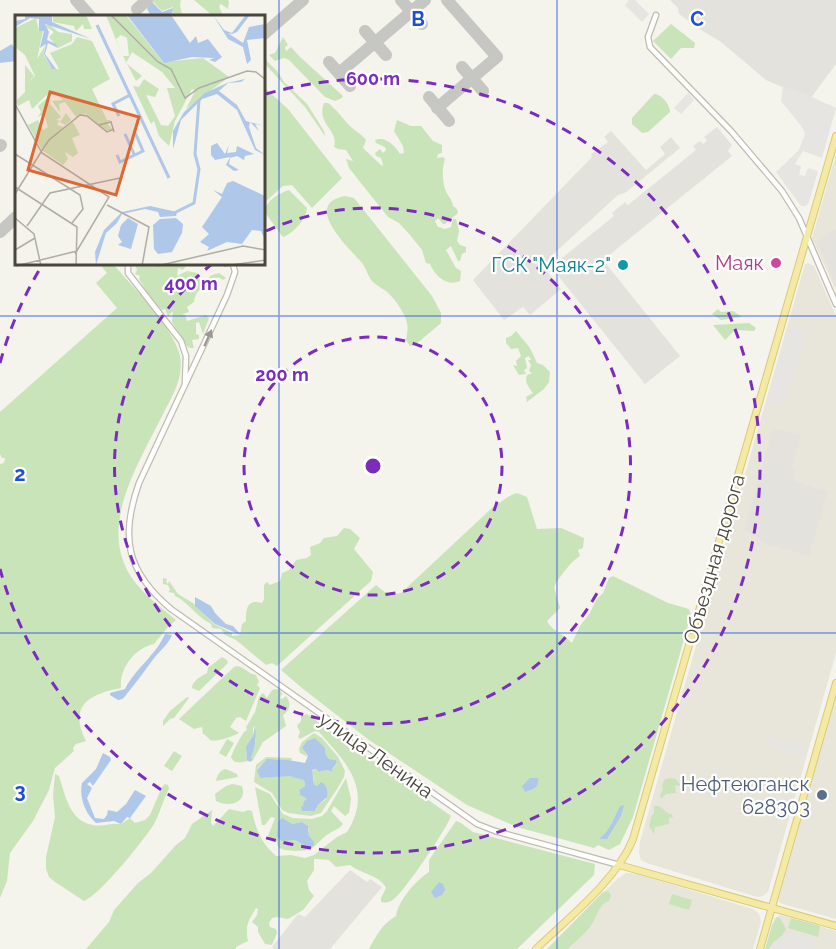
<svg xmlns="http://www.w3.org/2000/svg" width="836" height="949" font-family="Raleway,sans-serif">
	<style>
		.residential { fill: #e8e5da }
		.industrial { fill: #e4e2dd }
		.green { fill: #cae4b9; fill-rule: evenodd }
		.parking { fill: #e6e5e2 }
		.water { fill: #afc8ea }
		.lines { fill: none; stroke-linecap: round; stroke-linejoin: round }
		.taxiway { stroke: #c6c6c2; stroke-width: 12 }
		.minor-casing { stroke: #bfbcaf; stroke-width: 7 }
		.major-casing { stroke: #d8ca76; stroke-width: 8 }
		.minor { stroke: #fff; stroke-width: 4.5 }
		.major { stroke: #f4eaa5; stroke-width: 6 }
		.oneway { fill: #9a9993 }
		.grid { fill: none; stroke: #1d4ed8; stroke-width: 1.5; stroke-opacity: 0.55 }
		.ring { fill: none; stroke: #7b2cbf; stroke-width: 3; stroke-dasharray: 10 8 }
		.hotel-dot { fill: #d1479c; stroke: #fff; stroke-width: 2 }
		.culture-dot { fill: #0f9aa8; stroke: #fff; stroke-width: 2 }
		.service-dot { fill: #5c6f8a; stroke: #fff; stroke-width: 2 }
		.labels { text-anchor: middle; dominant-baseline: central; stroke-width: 4.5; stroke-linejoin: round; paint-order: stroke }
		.hotel-label { font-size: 20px; fill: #b23c85; stroke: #fff; text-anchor: end }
		.culture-label { font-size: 20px; fill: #0d838f; stroke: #fff; text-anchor: end }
		.street-label { font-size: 20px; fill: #48453a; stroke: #fff }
		.service-label { font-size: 20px; fill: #4e5e75; stroke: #fff; text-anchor: end }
		.inset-river { fill: none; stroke: #afc8ea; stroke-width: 3 }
		.inset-road { fill: none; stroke: #afada5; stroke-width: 1.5 }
		.view { fill: #dc6833; fill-opacity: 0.15; stroke: #dc6833; stroke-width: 3 }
		.inset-edge { fill: none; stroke: #48453a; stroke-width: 3 }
		.grid-label { font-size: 20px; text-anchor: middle; font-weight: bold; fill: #1d4ed8; stroke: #fff; stroke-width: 4.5; stroke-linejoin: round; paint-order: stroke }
		.centre { fill: #7b2cbf; stroke: #fff; stroke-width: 3 }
		.ring-label { font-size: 18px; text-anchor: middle; font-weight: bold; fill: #7b2cbf; stroke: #fff; stroke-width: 4.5; stroke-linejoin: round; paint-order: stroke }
	</style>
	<rect width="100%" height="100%" fill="#f4f3ec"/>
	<path class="residential" d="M836,154v137l-24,-53z
		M808,263l6,3 22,50v337l-68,239 -5,4 -6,1 -110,-34 -6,-3 -2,-7 1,-11 165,-578z
		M836,697v222l-53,-15 -4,-2v-4z
		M626,873l11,1 116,35 6,5 2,8 -8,27h-205l69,-70z
		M781,915l55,16v18h-70l9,-31z"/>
	<path class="industrial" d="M670,0h166v64l-26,35 -44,-19 -45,-38 -20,-12 -22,-16 -1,-6z
		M717,127l15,18 -4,6 4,5 -129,104 77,96 -35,28 -94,-117 63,-51 -2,-3 13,-11 3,3 68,-55 -3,-4 7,-5 3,3 4,-3 -3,-4z
		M611,131l35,39 19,-16 -5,-7 11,-10 9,11 -55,45 -7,2 -69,63v9l-3,3 15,19 -31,26 -7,-8 -19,13 -31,-40 119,-123 -1,-3 17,-12 -4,-5z
		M836,229v57l-19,-44z
		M773,428l28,7 -9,33 4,2 -3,11 35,10 -19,65 -47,-14 -17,-13z
		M350,870l17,12 3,-3 12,8 -52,62h-56l-2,-2 26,-33 7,3z"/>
	<path class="green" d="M147,0h34l-1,5 2,10v1h-9v-9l-11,4 -10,-10z
		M194,0h34l1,2 -1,7 -7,-5 -2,2 4,10h-10z
		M671,24l24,19 -1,5h-13l-10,11 -18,-18z
		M283,37l5,8 -3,2 1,4 5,-4 8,9 44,40 -1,2 -7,3 -10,-4 -36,-37 -5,-2 -9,3 -6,-6 6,-2z
		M266,60l11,11 7,11 23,22 17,27 1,5 -20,-29 -41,-44z
		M266,89l22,20 54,69 -30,30 -20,-23 -9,1 -19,17v-111z
		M654,94c7,0 16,10 16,18l-22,20 -6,1 -10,-9v-6z
		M324,103h4c11,9 11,11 20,21 5,6 13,9 18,16l-3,8 19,18 1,-1 -2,-7 -5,-2 -1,-3 5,-4 3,4 3,-3 -1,-3 -9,-4 -1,-3c11,-4 20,6 25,14l4,-1 -1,-7 -9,-15 3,-11 14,6h10l12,15 9,4v8l-4,1 -1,4 6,-1 2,2c-3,9 -3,20 0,30 1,5 7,9 8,17l4,3 1,4 -13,11h-2l-5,-6 -3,3 3,6 7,2 6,-2 2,-8h3l3,12 -2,10 3,4 6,2v5l-4,2 -2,7h-2l-7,-15 -5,4 10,18 5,3 -1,10c-13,6 -25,-5 -30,-17l-4,-1 -4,-13 -12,-15 -11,-12 -11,-6 -39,-49 -3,-9 7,2 -7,-11 -8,-1 -4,-2c5,-18 -18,-22 -10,-44z
		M289,190l18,18c-1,12 -12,23 -23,29l-2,-1 -18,-25c4,-11 13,-17 25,-21z
		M345,196l9,2 78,98 9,17v10l-26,22 -5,1 -4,-6c2,-11 3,-17 -3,-27 -4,-8 -11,-17 -17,-22 -4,-3 -9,-5 -12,-8 -6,-5 -7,-14 -12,-20 -13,-15 -61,-59 -17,-67z
		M105,264h8c20,23 61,64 67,92 4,21 -7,39 -16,56 -21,44 -60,102 -40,151 9,24 33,41 52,57l-9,8 -13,16c-19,4 -35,24 -33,44 -32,6 -53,18 -35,53l-10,3 -3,4 1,3 -19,17 -6,22 -16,31 -23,32 -3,28 -7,17v-434l4,-1 1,-5h-3l-2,-4v-42l117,-104 -21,-25 11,-10 -5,-6z
		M135,264h50l1,2 -3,4 -5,-2 -1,8 10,-5 10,2 1,6 7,1 7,-5 7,-2 7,5 -3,2 -5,-3c-9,9 -22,9 -24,25l-7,5 2,5 -7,2 3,1 2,6 19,-6 3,3 -6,16 -4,-12 -3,1v11l3,1v4l-7,1 2,8h-4l-3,-2 -15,-24 1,-11 -5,5 -3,-7 -3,1 -11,-11 -12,-20 1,-3 -5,-2 2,-4z
		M718,309l3,3 12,-1 9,6 -21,3 -9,-6z
		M749,323l7,5 -2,3 -19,-1 -10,10 -12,-15z
		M516,331l14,17 7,15 6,2 7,7 -1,10 -5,7 -17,13 -1,-5 7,-4c-4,-5 -9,-11 -6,-18l5,-2 -3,-2 2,-6 -3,-5h3l-2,-4 -4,2 2,10 -3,2 2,4 -7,1 -6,-10 4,1 -1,-5 5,-5 -3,-8 -7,1 -5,-6v-5l5,-2z
		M517,493l10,4 10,32 24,-1 23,10 -1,10 -5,2 2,6c-8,4 -22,23 -26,31l6,21 -13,13c5,10 17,13 25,22l8,-17 10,-13 6,-13 7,-7 6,-15 4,-2 55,27 21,6 2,6 -58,202 -13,27 -11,6 -11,-5 -4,3 -77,-21 -50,-22 -98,-65 -67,-52 -21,-18 95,-85c9,8 13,11 25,8l92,-86c9,-5 15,-12 24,-14z
		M344,528l6,1 10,9 -6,11 19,23 -2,9 -94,85 -5,-3 -6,2 -30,-25 -11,-5 -4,-6 -9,-1 -1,-4c-14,-7 -24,-23 -36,-28l-1,-3 -6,-1 2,-2 -2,-5 -5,-1v-6l4,1 -1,3 2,2 1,-3 9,13 15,9 21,21 18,9v3l8,-1 2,-11 4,-3c0,-10 0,-23 16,-18l2,-4v-14l3,-3 3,3 10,-4 2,-8 7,-3 7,-10 11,-2 4,-3 -1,-8 10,-4 4,-5 13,-2z
		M222,657l5,3 1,3 -29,28 -7,-3c0,-7 9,-12 15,-15l1,-5z
		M237,666c8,1 11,8 19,9l3,7 -2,3 3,3 -14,33 -6,-4 -4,1 -6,9 9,6c-5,3 -24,10 -29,7 -2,-2 -4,-5 -7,-6l-1,-7 -8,2 -15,-10 55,-52z
		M276,689l4,1 2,4 -2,4 2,1 4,-3c5,6 5,14 -3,19l3,11 -23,16 -10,18 -2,-2 5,-18 -1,-14 -2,2v8l-7,17 2,8c-6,1 -14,4 -17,-4 3,-9 8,-17 13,-25l3,-2 -1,-3 9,-15 4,-15 4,-4 4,5 5,-8z
		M187,697l2,1 -15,20 -4,1 -7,7v-5l7,-10z
		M307,714l144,102c-4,12 -46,75 -57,83 -4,3 -7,4 -13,3v-4l5,-10c-5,-12 -26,-15 -36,-23l-14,2 -7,-7 -13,-1h-2v11l-7,11 2,9 5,6 -11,14 -15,9 -11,-2 -5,1 -3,5 1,4 6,2 1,4 -5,12 -7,-1 -7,-12v-5l-6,-5 5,-7 1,-6 -2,-1c-8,14 -11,17 -8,33l-12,6v2h-150l23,-27 5,-12 24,-27 13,-10 25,-28 9,-7 7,-14 20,-14 -1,13 2,3 16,-17 14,3 5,-2 4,1c4,19 9,32 24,45l15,-1 14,3 9,-3 23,-18 10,-5c26,-41 1,-68 -28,-100l-4,-1 -15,8 -2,-2 2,-5 -3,-6 4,-5v-5z
		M314,733l8,5 16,19 7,14 -1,6 -7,12 -16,24 -10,3 -23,-3 -6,-3 -10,-17 -18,-11 2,-17 10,-8 26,1 -1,3c-13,-2 -27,-4 -34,9l8,8c11,-4 29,-3 39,2l1,6 -6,4 1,5 7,4 -5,12 14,-1 2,-5 8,-6 -6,-16 -3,3 -3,-2v-5l-3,-8 5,-2 3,3 8,-2 6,2 -1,-3 5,-5 -1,-4 -7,-1 -3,-4 -1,-7 -6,-4 -3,-5 -6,1 -8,8 6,9 -8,-4 -1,-4 3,-7z
		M227,739l7,4 -8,14 -7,-4z
		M174,751l8,5 -10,15 -8,-5z
		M226,769l11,5 1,3 -22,4c1,-6 4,-11 10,-12z
		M55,774l4,2c6,18 10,45 34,49 9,2 19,-2 28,-1l9,-6 5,5 10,-3 5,-5 12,-28 3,-3 3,1 1,4c-6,11 -9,24 -15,35 -10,16 -54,71 -70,77l-29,-19 -6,-5 -3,-8v-12l9,-40 -2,-22z
		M346,778l5,21 -2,14 -4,3 -11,-10 -3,5 12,13c-5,6 -11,7 -16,11 -6,4 -10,10 -15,13 -8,4 -28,4 -34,-1l-1,-5 -9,-6 7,-18 -4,-1 -6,8h-3l-7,-38 15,7 13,20 10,4 19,1 10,-3 5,-5zM302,822l6,4c2,9 1,12 -3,20l-10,-6h-12l-5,-13z
		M669,778l7,1 5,7 -6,-1 1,8 -10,1 -5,5 -1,-3 3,-7 -1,-3 2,-6z
		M232,784l10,2c6,17 -13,22 -26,15l-1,-7 11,-8z
		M654,806h5l10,8h3l1,3 -4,1v6l-14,3 -1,7 -5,-8 3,-11 2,-1z
		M456,821l5,2 12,9 122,32 -1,11 -77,74h-148c7,-13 13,-25 27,-33 2,-15 20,-36 33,-44v-12z
		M608,891l3,4 -2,6c-10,3 -12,15 -17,23 -5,9 -17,17 -24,25h-21l56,-57z
		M672,894l20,6 -3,10 -20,-6z
		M777,917l3,1 6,11c-3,9 -14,11 -17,20h-4l7,-24z
		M791,918l29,8 -2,11 -30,-9z"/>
	<path class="parking" d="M629,0h6l14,14 -7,8 -17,-17z
		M783,87l20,6 33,15 -14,50 -19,-7 -8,13 6,2 -2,9 6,1 3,-8 10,3 -9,31 -3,4h-5l-25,-34 23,-22 6,-16 -3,-7 -21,-26z
		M688,93l6,7 -13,14 -7,-6z
		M788,327l20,7 -24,73 -18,-4z
		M768,737l37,10 -3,10 -31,-9z
		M787,931l30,8 -3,10h-43l1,-3 14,-11z"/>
	<path class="water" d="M151,1l11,11 11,-4 -1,8h-21l-4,-7z
		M12,44l4,7v10l-16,2v-12z
		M195,597l16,9 4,7 11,11 7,2 8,9 -26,-11 -20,-18z
		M165,634l7,1c-3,8 -11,15 -17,22 -10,13 -19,26 -29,38 -3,4 -3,4 -8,5l-8,-5v-2l15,-4c10,-20 31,-34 40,-55z
		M255,726c2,11 0,21 -4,32l2,2 -3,2 -3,-2 -1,-13 7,-11z
		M315,738l10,10 1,7 3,4 7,1 1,3 -5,6 1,3 -6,-2 -8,2 -3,-3 -4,1 2,14 3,2 4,-4c6,3 7,9 6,15l-9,8 -3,6h-13l-1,-4 2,-1 1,-5 3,-2 -7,-4 -1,-5 6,-4 -1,-6 -15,-4 -29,2 -3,-8 10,-11 21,1 17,3 3,-7 -6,-8 5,-7z
		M103,753l7,4 1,3 -18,26 -3,-4 -3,2 5,4 -5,10 8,20 9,1 3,-4 1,-5 9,2 9,-8 9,-14 11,6 -16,22 -3,-1 -6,7 -7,-3 -18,2c-11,-10 -17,-25 -14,-40l14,-14z
		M530,778h8c1,11 -5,11 -13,14l-3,-6z
		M624,805l-3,11 -14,23h-8c11,-8 15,-21 21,-33z
		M282,818l10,6 10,-2 6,4 1,10 5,6v4l-7,1 -12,-7 -13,1 -5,-4 1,-15z
		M439,882l4,2 2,6 -3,5 -7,3 -4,-6z"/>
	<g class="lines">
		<path class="taxiway" d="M76,0l14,16
			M401,0l21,24
			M137,9l10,-9
			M365,31l21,24
			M264,34l39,-34
			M329,62l21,24
			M462,67l21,24
			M339,73l86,-73
			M429,97l20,24
			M437,108l60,-51 -50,-57
			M0,146l1,-1
			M0,232l16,-15"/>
		<defs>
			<path id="minor" d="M656,15l-8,22 2,10 81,84 51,60 17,27 37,86
				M128,264v9l53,68 5,15 -1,27
				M233,264l2,8 -8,23 -88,188c-19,54 -13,88 32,126l306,215 18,7 124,34"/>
			<path id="major" d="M619,865l217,61
				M536,949c32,-31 80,-68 97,-110l203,-703
				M760,949l76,-266"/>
		</defs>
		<use href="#minor" class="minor-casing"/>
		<use href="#major" class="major-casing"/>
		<use href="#minor" class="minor"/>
		<use href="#major" class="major"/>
	</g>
	<defs><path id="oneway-solid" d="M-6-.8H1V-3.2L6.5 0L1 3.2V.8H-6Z" transform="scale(1.5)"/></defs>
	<use class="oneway" href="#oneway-solid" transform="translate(208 338) rotate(-66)"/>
	<path class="grid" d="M279,0v949M557,0v949M0,316h836M0,633h836"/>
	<g class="ring">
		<circle cx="373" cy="466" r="129"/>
		<path d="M266 231A258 258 0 1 1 212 264"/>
		<path d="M0 363A387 387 0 0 1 41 267M266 94A387 387 0 1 1 0 569"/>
	</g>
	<circle class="hotel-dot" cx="776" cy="263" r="6"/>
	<circle class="culture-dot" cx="623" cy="265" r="6"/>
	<circle class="service-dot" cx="822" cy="795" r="6"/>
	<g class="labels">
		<g class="hotel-label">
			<text x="764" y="263">Маяк</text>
		</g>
		<g class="culture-label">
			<text x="611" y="265">ГСК "Маяк-2"</text>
		</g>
		<g class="street-label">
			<text transform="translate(714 559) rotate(-74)">Объездная дорога</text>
			<text transform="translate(376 755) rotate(35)">улица Ленина</text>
		</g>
		<g class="service-label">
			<text x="810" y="784">Нефтеюганск<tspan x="810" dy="23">628303</tspan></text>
		</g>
	</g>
	<g transform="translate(15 15)">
		<rect width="250" height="250" fill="#f4f3ec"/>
		<path d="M38,0h33l6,14h-8l-1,-5 -7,7 -2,-5 -21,-4zM91,0h20l37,47 40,-4 26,19 -43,32 9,-18 -3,-2 -17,32 -6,25 -10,-10 -5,-15 -3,3 -18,-38 6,1 5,-8 15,10 -4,8 -9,-2 15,30 7,1 7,-10 -8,-28h8l-13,-16 -30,-20 -6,11 16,13 -6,5 -13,-25h6l-2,-18 -6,-3 -5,4 6,16zM21,3l3,13h4l-6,28 8,-13 -1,9 8,14h7l-9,-16 22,-9 5,-7 15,4 18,38 -18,10 15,31h4l-4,3 5,6 -6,2 -20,-17 -10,3 -11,-15 -6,2 1,8 -8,-11 11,-1 -12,-9 -19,18 -3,-9 -11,6 -2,-5 9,-9v-27l9,11 -7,7 8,-7 -10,-21 -10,-8v-19zM34,9l9,8 14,2v7l-14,7 -9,-11 5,-5 -9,-6zM31,84l15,18 -5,3 5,1 5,-8 5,7 -6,5 -6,-4 -2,4 7,2 -22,23 -14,-25 10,-5 5,10 5,-3 -4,-13 -6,3 3,-5 -3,-6zM64,102l-6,5 7,13 -8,3 6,15 -5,4 -8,-5 3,7 -5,6 -20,-14 8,-12z" fill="#cae4b9"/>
		<path d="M10,0h27v7l39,17 -46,-15 4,8 -2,8 9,4 2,4 -10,-5 -3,11 11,15h-4l-8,-15 2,-10 -6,4 4,-17h-5v-12l-9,-1 -15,9v-6l10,-2zM112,0h44l19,28 6,-7 2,7 10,-4 14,18 -7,5 -6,-2 5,-2 -22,-1 -28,6zM198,0l11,15 8,3 13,-17 5,-1 -13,17 -5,2 -4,-1 15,10 6,-16 16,-3v14l-18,2 4,20 -4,4 -4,-17 -15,-8zM230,64l-4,3 -13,1 -9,8 18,14 9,16 19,5 -10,-2 4,7 -9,-9 -1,5 7,21 9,7 -10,-5 -18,-40 -20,-16 -15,5 -21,21 -8,29v-18l11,-19 21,-19 22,-10zM202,128l8,11 4,-9 -2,8 9,-1 1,-6 17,8 -9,2 -1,4 -7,-4 -7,2 -1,6 10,6 -5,1 -8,-6 4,-8 -15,3 -4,-5v-9zM218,166l32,15v44l-4,-9 -9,-1 -10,14 -15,-2 -20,9 2,-4 -9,-5 9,-8 -7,-7 20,-30 -9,-7 9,4 5,-11zM135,191l27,6 -1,4 -16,1 -2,-5 -13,-3 -23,5 -5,9 -11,10 -10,32 -1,-13 9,-22 18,-18zM113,203l10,6 -7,25 -13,-4 4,-3 -4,-6 3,-11zM161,203l7,6 -1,9 -10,19 -14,2 -4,-5 -1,-24 7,-6z" fill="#afc8ea"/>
		<path class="inset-river" d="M82,10l72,153M104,101l-6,-12 17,-9M110,119l9,20M102,140l3,7 23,-11 -9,-21M159,198l20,-10 5,-34 -4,-15 4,-54"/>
		<path class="inset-road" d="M96,0l47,47 13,7 14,29 14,-10 48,-17 9,1 10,8M0,89l27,49 67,44 -34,57M84,110l12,-3 3,10M26,137l8,-12 31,-25 7,1 20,16 7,-3M0,139l65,41 3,14 -11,14M0,172l62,40 -1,39M0,179l26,-42M92,190l42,22 -7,39M0,203l19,16 7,32M12,211l23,-33 70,-15M0,235l20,-12M1,251l61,-15M142,251l86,-20 23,4M209,251l42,-6"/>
		<path class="view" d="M35,77l89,25 -23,78 -88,-25z"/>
		<rect width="250" height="250" class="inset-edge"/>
	</g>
	<g class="grid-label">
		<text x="418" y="26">B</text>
		<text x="697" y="26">C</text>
		<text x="20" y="481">2</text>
		<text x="20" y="798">3</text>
	</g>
	<circle cx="373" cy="466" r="9" class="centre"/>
	<g class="ring-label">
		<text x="373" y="85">600 m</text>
		<text x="191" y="290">400 m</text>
		<text x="282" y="381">200 m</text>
	</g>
</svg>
